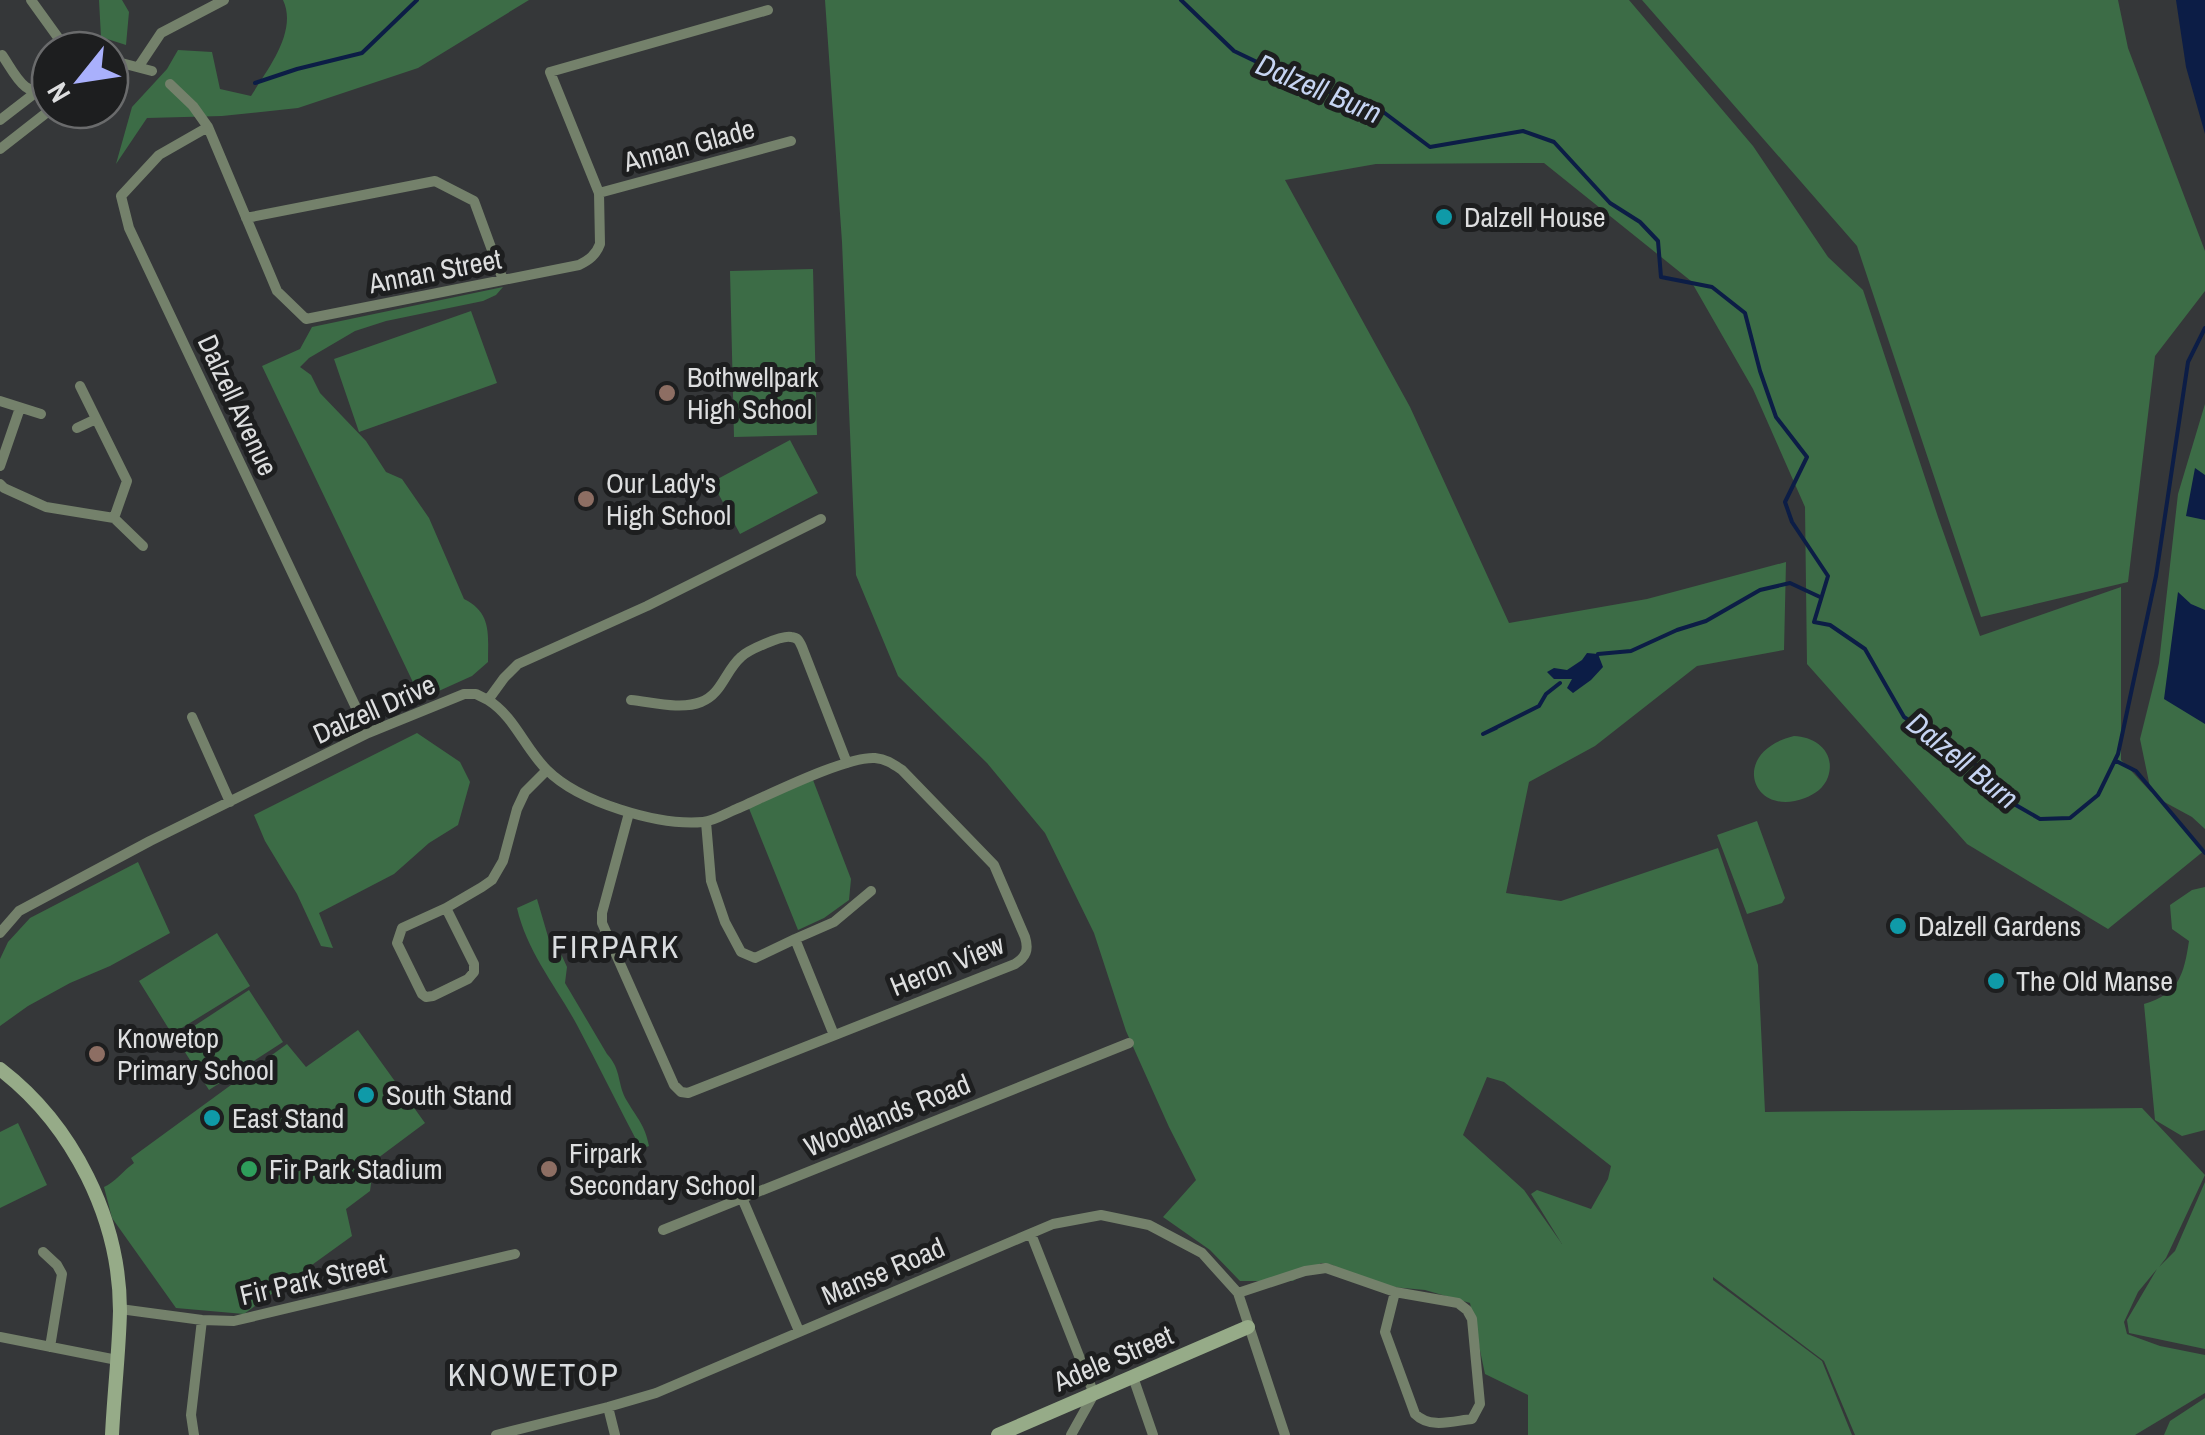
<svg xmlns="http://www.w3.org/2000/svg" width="2205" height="1435" font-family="'Archivo Narrow',sans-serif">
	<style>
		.green { fill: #3c6c46; fill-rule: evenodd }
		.water { fill: #0c1d46 }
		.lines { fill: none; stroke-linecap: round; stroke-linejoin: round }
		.stream { stroke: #0c1d46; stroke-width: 4 }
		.street { stroke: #74816b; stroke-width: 10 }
		.secondary { stroke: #96ab88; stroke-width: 14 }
		.culture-dot { fill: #0f9aa8; stroke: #1d1e1f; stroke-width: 4 }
		.education-dot { fill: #8d6e63; stroke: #1d1e1f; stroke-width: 4 }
		.leisure-dot { fill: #2e9e5b; stroke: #1d1e1f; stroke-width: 4 }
		.labels { text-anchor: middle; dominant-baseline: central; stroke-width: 10; stroke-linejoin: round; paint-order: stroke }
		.street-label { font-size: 28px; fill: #dddedf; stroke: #1d1e1f }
		.poi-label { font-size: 28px; fill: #dddedf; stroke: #1d1e1f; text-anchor: start }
		.water-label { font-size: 30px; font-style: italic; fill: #c6d4f2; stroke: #1d1e1f }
		.quarter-label { font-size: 32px; letter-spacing: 2.5px; fill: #d9dcdf; stroke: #1d1e1f }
	</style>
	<rect width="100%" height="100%" fill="#353739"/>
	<path class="green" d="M99,0h23l7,12 -3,33 -25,-8z
		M283,0h246l-111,68 -120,40 -76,8 -75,2 -31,46 16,-57 35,-38 11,-19 34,2 8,37 31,7c16,-26 47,-64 32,-96z
		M825,0h804l124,146 75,111 35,33 75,227 42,119 141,-49v173l30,32 -11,-53 19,-76 19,-169 27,-90v425l-13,-12 -35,-19 48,52 -97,79 -141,-85 -160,-180 -2,-157 -52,-118 -62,-108 -147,-118 -168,1 -91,16 125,227 99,216 138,-24 139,-37 -2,88 -87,16 -102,80 -66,36 -23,111 55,8 157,-53 40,117 7,147 377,-4 63,67 -39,83 -7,9 16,-16 30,-69v167l-76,-16 -2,-13 30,-51 -19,23 -14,30 3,12 33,12 45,9v38l-70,42h-280l-31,-74 -111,-84v3l109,81 30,74h-324v-40l-43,-21 -15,-71 -45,-13 -65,-6 -27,-19 -12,-2 -28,18h-53l-30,-31 -47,-33 33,-37 -27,-53 -43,-96 -32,-98 -49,-100 -58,-70 -89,-87 -42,-101 -14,-333zM1487,1077l17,5 107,84 -3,13 -17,30 -54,-19 -6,4 31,50 -38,-54 -61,-55z
		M1642,0h476l10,48 77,203v40l-50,65 -27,226 -147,35 -124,-371z
		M813,269l4,166 -83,2 -4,-166z
		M503,287l-7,8 -13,6 -97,20 -31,10 -46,27 -9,9 11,8 9,18 46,48 20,31 16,7 27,39 35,81c28,14 24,35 24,63l-16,14 -51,23 -159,-333 38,-17 12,-22z
		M471,311l26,72 -138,49 -25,-73z
		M790,440l28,53 -78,41 -28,-52z
		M417,733l43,29 10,20 -12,43 -29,18 -35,31 -75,39 14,35 -12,-2 -24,-52 -32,-53 -11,-26z
		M1794,736c23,1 42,17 34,41 -4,11 -13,17 -23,21 -53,21 -77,-46 -11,-62z
		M813,780l38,99 -2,21 -25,18 -26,12 -50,-124z
		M1757,821l28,77 -3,5 -35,11 -30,-79z
		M138,862l32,71 -60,33 -40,17 -42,23 -28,20v-67l8,-17 22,-24z
		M2205,887v243l-23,6 -27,-16 -11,-116c35,-10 40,-30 45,-63l-17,-12 -2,-24 22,-15z
		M537,899l12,41 13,16 5,11 -2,16 42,71c15,16 10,31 20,47 10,17 18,24 22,45l-8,3c-22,-41 -42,-83 -64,-124 -21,-39 -50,-73 -60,-117z
		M217,933l33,53 -78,48 -33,-53z
		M249,990l34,52 -74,48 -33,-52z
		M358,1030l67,93 -51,38 -4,30 -24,18 6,27 -108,78 -68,-6 -64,-90 -8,-31c9,-3 21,-18 30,-24l-3,-5 156,-114 19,23z
		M18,1123l29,62 -47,23v-76z
		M2205,1398v37h-41l6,-14z"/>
	<path class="water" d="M2176,0h29v134l-19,-67z
		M2195,468l10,7v45l-19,-4z
		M2178,592l13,12 14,6v114l-41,-25z
		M1587,653l11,1 5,13 -12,13 -18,13 -6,-5 5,-9h-18l-7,-7 7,-4 13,2 15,-10z"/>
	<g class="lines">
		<path class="stream" d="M1181,0l53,51 50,24 98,36 48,36 93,-16 31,11 56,61 30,19 18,19 3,36 51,10 33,26 15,58 16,46 31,40 -22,45 7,20 36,54 -14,46 16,3 35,24 39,68 77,51 33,36 26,15 30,-1 28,-23 20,-41 38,-178 32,-214 17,-34
			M255,83l42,-14 65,-16 55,-53
			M1598,654l33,-3 46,-21 29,-9 54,-31 30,-7 30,14
			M1496,728l-13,6 56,-28 7,-12 14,-11
			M2116,761l20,10 69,82"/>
		<path class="street" d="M31,0l36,50
			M2,55c12,17 24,48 48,31
			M110,60l42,11
			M139,66l22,-33 63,-33
			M170,84l23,22 15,21 69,164 29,28 273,-54c10,-5 17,-10 21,-21l-1,-51 -49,-121 218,-62
			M0,120l35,-27
			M208,127l-49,28 -38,41 8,32 239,505
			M0,149l50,-39
			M599,193l192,-52
			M246,218l189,-37 39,20 29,79
			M80,386l47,95 -13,37
			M0,401l41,13
			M77,428l19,-9
			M0,466l20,-58
			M0,484l4,4 42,19 68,11 29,28
			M488,700c27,17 37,49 59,70 32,32 111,56 156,52 10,-1 20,-7 29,-11 31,-13 113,-55 143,-53 11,1 18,6 27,12l92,95 31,72c4,13 1,20 -10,27l-327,129 -7,-1 -7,-7 -72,-162v-10l27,-100
			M631,700c21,2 50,10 70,2 21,-8 24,-31 40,-45 7,-7 41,-22 50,-20 8,1 8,4 11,10l45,116
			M192,717l38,85
			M706,822l5,59 14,41 16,30 14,6 40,-19 39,96
			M446,908l28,56v8l-6,7 -35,17 -7,1 -4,-3 -25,-51 5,-15 44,-20 36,-21 10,-7 11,-19 14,-52 8,-17 22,-22
			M0,933l19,-22 131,-70 218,-108 96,-39h12l12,6 16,-22 14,-14 129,-58 174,-87
			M795,939l39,-17 37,-31
			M742,1198l57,133
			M663,1230l466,-187
			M1031,1234l63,160 -23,41
			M43,1252l14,13 5,9 -12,73
			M1238,1293l67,-22 21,-3 69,24 63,11 9,7 5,9 8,85 -8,15c-19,2 -42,10 -57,-5l-30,-82 10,-40
			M120,1309l82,11 32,1 281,-67
			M0,1337l117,23
			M1133,1377l20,58
			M608,1407l7,28
			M194,1435l-3,-20 11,-95
			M496,1435l112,-28 48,-14 397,-169 48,-9 48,10 53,28 36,40 47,142"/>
		<path class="secondary" d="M0,1069c73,56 120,150 120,242 -1,41 -6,83 -8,124
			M998,1435l250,-108"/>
	</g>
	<g class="culture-dot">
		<circle cx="1444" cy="217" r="10"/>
		<circle cx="1898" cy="926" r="10"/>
		<circle cx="1996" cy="981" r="10"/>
		<circle cx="366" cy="1095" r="10"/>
		<circle cx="212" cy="1118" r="10"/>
	</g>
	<g class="education-dot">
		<circle cx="667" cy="393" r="10"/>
		<circle cx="586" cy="499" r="10"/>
		<circle cx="97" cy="1054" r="10"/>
		<circle cx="549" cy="1169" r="10"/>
	</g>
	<circle class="leisure-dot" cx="249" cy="1169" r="10"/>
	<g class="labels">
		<g class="street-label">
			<text transform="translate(689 145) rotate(-15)">Annan Glade</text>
			<text transform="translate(435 271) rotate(-11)">Annan Street</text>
			<text transform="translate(238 405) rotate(65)">Dalzell Avenue</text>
			<text transform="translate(374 709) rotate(-24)">Dalzell Drive</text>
			<text transform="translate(947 965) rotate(-22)">Heron View</text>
			<text transform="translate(887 1115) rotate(-22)">Woodlands Road</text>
			<text transform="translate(883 1271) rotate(-23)">Manse Road</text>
			<text transform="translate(313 1279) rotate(-13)">Fir Park Street</text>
			<text transform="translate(1113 1358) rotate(-23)">Adele Street</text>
		</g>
		<g class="poi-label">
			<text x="1464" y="217">Dalzell House</text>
			<text x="687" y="377">Bothwellpark<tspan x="687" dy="32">High School</tspan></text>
			<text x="606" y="483">Our Lady's<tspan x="606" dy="32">High School</tspan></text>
			<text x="1918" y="926">Dalzell Gardens</text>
			<text x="2016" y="981">The Old Manse</text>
			<text x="117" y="1038">Knowetop<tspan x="117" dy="32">Primary School</tspan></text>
			<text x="386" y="1095">South Stand</text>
			<text x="232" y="1118">East Stand</text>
			<text x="569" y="1153">Firpark<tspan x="569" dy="32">Secondary School</tspan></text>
			<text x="269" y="1169">Fir Park Stadium</text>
		</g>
		<g class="water-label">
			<text transform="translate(1319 88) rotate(23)">Dalzell Burn</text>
			<text transform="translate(1963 760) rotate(39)">Dalzell Burn</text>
		</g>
		<g class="quarter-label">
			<text x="616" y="946">FIRPARK</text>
			<text x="534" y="1374">KNOWETOP</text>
		</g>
	</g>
	<g transform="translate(80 80) rotate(240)"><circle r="48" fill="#1d1e1f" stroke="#6a6b6c" stroke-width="2.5"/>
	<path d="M0-8L18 38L0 25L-18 38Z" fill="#a9b0fc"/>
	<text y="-15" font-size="28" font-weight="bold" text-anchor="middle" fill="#dddedf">N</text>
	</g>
</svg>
